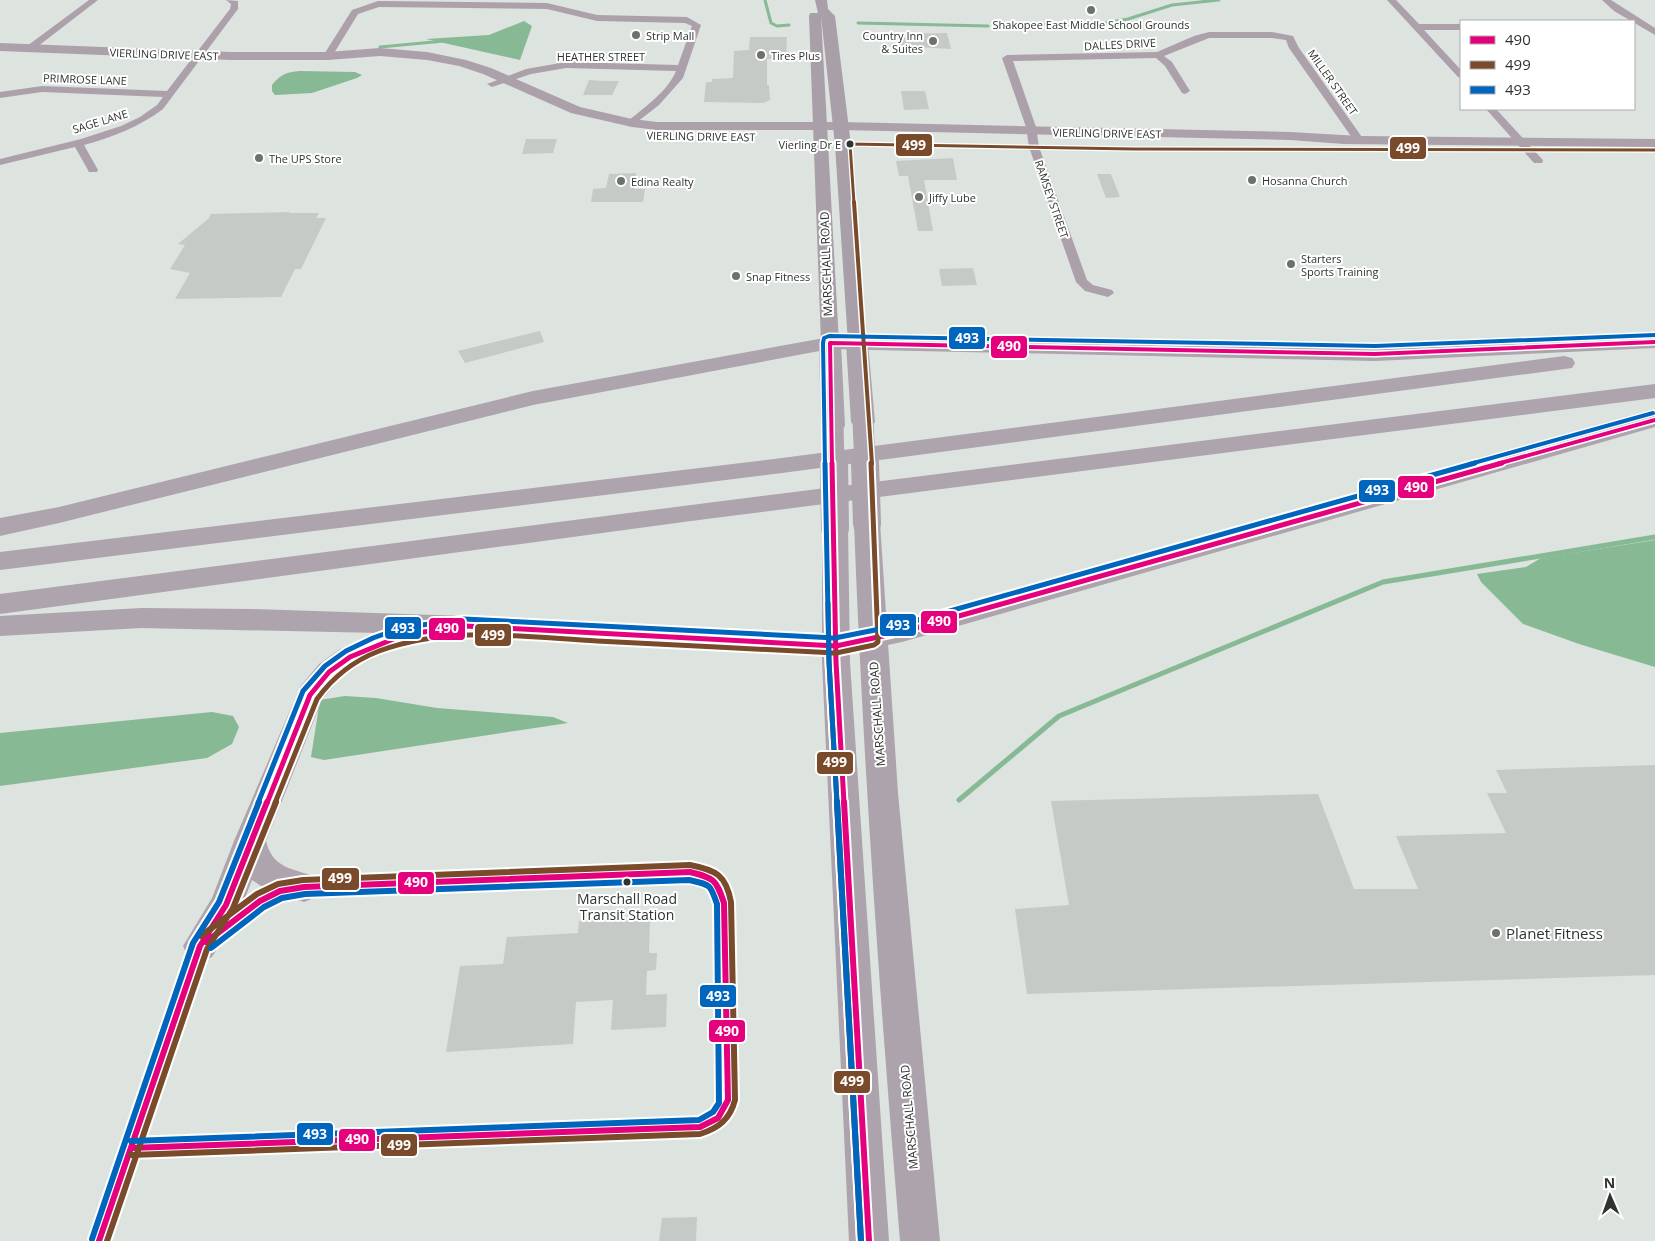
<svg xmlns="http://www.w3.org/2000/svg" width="1655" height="1241" font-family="'Open Sans',sans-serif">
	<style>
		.water { fill: #87b995 }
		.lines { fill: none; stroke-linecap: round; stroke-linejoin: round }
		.stream-far1 { stroke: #87b995; stroke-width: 3 }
		.stream { stroke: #87b995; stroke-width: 5 }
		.building { fill: #c5cac6 }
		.minor { fill: #aca0ab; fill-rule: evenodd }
		.tertiary { fill: #aca0ab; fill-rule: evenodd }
		.secondary { fill: #a99fa8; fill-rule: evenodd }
		.trunk { fill: #aca3ac; fill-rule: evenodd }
		.motorway { fill: #ada4ad; fill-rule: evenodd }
		.trunk-bridge-far1 { stroke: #aca3ac; stroke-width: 21 }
		.trunk-bridge { stroke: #aca3ac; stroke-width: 28 }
		.bus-1-far2-casing { stroke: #fff; stroke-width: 7 }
		.bus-1-far1-casing { stroke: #fff; stroke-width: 9 }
		.bus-1-casing { stroke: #fff; stroke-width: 10 }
		.bus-2-far3-casing { stroke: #fff; stroke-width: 5.5 }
		.bus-2-far2-casing { stroke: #fff; stroke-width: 7 }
		.bus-2-far1-casing { stroke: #fff; stroke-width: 9 }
		.bus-2-casing { stroke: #fff; stroke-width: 10 }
		.bus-3-far2-casing { stroke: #fff; stroke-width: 7 }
		.bus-3-far1-casing { stroke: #fff; stroke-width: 9 }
		.bus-3-casing { stroke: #fff; stroke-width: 10 }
		.bus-1-far2 { stroke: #e5007d; stroke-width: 4 }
		.bus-1-far1 { stroke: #e5007d; stroke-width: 5 }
		.bus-1 { stroke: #e5007d; stroke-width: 6 }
		.bus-2-far3 { stroke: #7a4b2a; stroke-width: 3 }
		.bus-2-far2 { stroke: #7a4b2a; stroke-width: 4 }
		.bus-2-far1 { stroke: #7a4b2a; stroke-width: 5 }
		.bus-2 { stroke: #7a4b2a; stroke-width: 6 }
		.bus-3-far2 { stroke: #0065bd; stroke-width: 4 }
		.bus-3-far1 { stroke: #0065bd; stroke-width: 5 }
		.bus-3 { stroke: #0065bd; stroke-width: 6 }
		.poi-dot { fill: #6b716c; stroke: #fff; stroke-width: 2 }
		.bus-dot { fill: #2e332f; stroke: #fff; stroke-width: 2 }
		.labels { text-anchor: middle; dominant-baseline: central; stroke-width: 4; stroke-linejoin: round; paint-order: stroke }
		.far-poi-label { font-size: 11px; fill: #2e332f; stroke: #fff; text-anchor: start }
		.far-street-label { font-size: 11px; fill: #2e332f; stroke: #fff }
		.bus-label { font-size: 11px; fill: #2e332f; stroke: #fff; text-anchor: end }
		.street-label { font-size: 12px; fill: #2e332f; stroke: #fff }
		.near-bus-label { font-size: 14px; fill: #2e332f; stroke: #fff }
		.near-poi-label { font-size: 15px; fill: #2e332f; stroke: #fff; text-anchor: start }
		.line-badge { stroke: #fff; stroke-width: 2 }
		.badge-label { font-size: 14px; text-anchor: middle; font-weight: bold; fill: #fff }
	</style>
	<rect width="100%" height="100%" fill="#dde3de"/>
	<path class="water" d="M524,21l8,5 -12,34 -94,-21 63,-4z
		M300,71l55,1 7,3 -5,3 -45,15 -37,2 -3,-4v-6c9,-11 15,-13 28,-14z
		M1655,540v127l-76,-23 -56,-20 -42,-42 -4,-8 49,-7 15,-9z
		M345,696l31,2 61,10 116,9 15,6 -244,37 -13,-3 9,-57z
		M212,712l21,4 6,11 -7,17 -25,14 -207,28v-53z"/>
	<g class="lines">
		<path class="stream-far1" d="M765,0l6,23 6,3 12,-1
			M858,23l130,3
			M997,26l109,-3 22,-4 44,-14 47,-5
			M380,47l64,-6"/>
		<path class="stream" d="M959,800l100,-84 324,-134 272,-45"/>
	</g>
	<path class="building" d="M947,33l4,16 -53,-3 -2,-12z
		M750,37h37l-1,22h-19v26h2l1,15 -7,3 -59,-1 2,-20h6v-3l21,-1 1,-27 15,-1z
		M589,80l16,1h14l-7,14h-29z
		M901,91h24l4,18 -25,1z
		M526,139h31l-4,14 -31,1z
		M953,158l4,22h-33l9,51h-15l-10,-55h-9l-3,-15z
		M636,173l-2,16h11l-2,13h-52l2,-13 13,-1 3,-14z
		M1097,174h14l9,23 -14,1z
		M290,212l-1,1h30l-3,5h10l-25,51h-6l-14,28 -106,2 15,-26 -20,-4 15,-24 -7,-1 30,-25 3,-5z
		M973,268l4,17 -35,1 -3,-17z
		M540,331l4,11 -79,21 -7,-12z
		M1655,765v210l-628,19 -12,-85 54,-4 -18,-104 267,-7 36,95h64l-22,-53 110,-3 -19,-40h20l-11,-23z
		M650,918l-1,35h8l-1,17 -9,1 -1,24 21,-1 -1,33 -55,3 2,-30 -37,2 -3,42 -127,8 14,-86 43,-2 4,-27 71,-4 1,-12z
		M697,1217l-1,24h-37l3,-23z"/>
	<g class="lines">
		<path class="minor" d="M89,0h9l-65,50h-6v-4z
			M226,0l12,1v8l-75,100c-24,18 -50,28 -79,36l14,25 -1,2h-8l-14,-25 -75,18v-6l81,-20 40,-13 19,-9 17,-12 6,-8 -121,-5 -42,6v-6l42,-6 125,5 63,-82 1,-5z
			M1387,0h9l23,24h42v6h-37l37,40v8l-3,-1z
			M1602,0h9l44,28v7l-41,-24z
			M378,1l169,2 50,12 90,2 14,8 -18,53 -24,27 -27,21 -5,-3 1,-2c17,-14 40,-30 48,-50l-110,-3 -35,6 -39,13 -5,-3 39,-15 40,-7 112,3 14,-39 -7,-3 -88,-2 -50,-12 -168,-2 -21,7 -27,44h-6l-2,-2 29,-46z
			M1209,32h63l21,4 6,12 65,92 -1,2h-8l-66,-94 -3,-8 -14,-2h-63l-45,18 8,6 18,29 -5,3 -3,-1 -17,-27 -9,-8 -143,3 23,66 3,20 48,133 6,5 19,5 2,3 -6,4 -23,-6 -9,-9 -47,-135 -3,-20 -24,-69 5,-3 150,-3 37,-16z
			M1486,109h10l46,50 1,2 -1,2h-8z
			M200,937l7,2 3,7 -99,295h-24l103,-295 3,-7z"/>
		<path class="tertiary" d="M0,43l231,9h97l52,-4 47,4 39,8 25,8 89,39 52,12 25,3h184l449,10 70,4 295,3v8l-311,-3 -54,-4 -449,-10h-184l-25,-3 -61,-14 -88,-39 -24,-8 -32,-6 -47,-4 -52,4h-97l-231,-9z"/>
		<path class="secondary" d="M815,0h12l1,9 7,7 16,129 15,198 -2,4 -7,2 -7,-2 -2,-4 -13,-198 -14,-129 18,327 -2,4 -7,2 -7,-2 -2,-4 -12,-327 1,-3h8z"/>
		<path class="trunk" d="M830,337l8,1 3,5 4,83 -4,5 -8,2 -8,-2 -4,-5 -2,-83 3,-5z
			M857,337l8,1 3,5 7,79 -4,5 -8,2 -8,-2 -4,-5 -5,-79 3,-5z
			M867,514l9,3 4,6 18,270 42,448h-40c-20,-239 -37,-478 -46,-718l4,-6z
			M835,519l9,3 4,6 2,134 39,579h-40l-27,-579v-134l4,-6z"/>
		<path class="motorway" d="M1655,336v12l-280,13 -545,-12 -297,56 -474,118 -59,13v-18l59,-11 474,-116 297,-54 545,10z
			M1564,356l8,2 3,5 -3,5 -790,105 -782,97v-18l782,-94z
			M1655,384v14l-964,123 -691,93v-20l691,-89z
			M1655,413v14l-753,215 -66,14 -406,-21 -3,5 -42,13 -25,12 -21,15 -17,20 -56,141c7,28 26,27 50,36l5,10 -5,10 -12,5 -40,-14 -12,-8 -14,36 -26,41 -12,5 -12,-5 -5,-11 29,-48 22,-57 66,-154 19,-23 21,-15 40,-16 -239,-5 -141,8v-20l141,-8 110,1 214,7 371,20 66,-14z"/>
		<path class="trunk-bridge-far1" d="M863,422l2,42
			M833,426l1,38"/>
		<path class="trunk-bridge" d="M834,463l1,65
			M865,463l2,60"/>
		<defs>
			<path id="bus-1-far2" d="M832,464l-2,-121 545,11 280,-12
				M1497,464l158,-44"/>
			<path id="bus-1-far1" d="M832,463l4,199 8,141
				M267,803l43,-108 19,-23 21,-15 53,-22 62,-9 371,20 66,-14 600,-169"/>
			<path id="bus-1" d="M844,802l25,439
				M131,1148l569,-21 18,-9 10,-18 -4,-197c-8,-24 -10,-25 -34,-31l-386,15 -24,4 -20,10 -54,41
				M99,1241l101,-295 26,-41 41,-103"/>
			<path id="bus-2-far3" d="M854,203l-4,-59 283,5 522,1"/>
			<path id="bus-2-far2" d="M854,202l18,262"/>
			<path id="bus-2-far1" d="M828,603l1,59 8,141
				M275,803l42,-104c16,-22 36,-38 62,-48 70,-26 146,-14 218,-10 80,4 159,8 239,12l38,-8 4,-3 -7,-179"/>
			<path id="bus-2" d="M837,802l24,439
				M131,1155l569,-21c19,-6 30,-15 35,-34l-4,-198c-5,-27 -15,-32 -41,-37l-387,15 -25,4 -21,10 -56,42
				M107,1241l100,-292 26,-41 43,-106"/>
			<path id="bus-3-far2" d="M825,464l-2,-121 1,-5 5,-2 546,10 280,-11
				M1470,464l183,-51"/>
			<path id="bus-3-far1" d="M825,463l4,199 8,141
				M258,803l45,-112 22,-25 21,-15 27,-13 28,-10 63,-9 371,19 65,-13 575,-162"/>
			<path id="bus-3" d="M837,802l24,439
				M131,1141l568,-21 14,-8 6,-9 -2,-199c-7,-21 -7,-19 -28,-24l-384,14 -23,4 -18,9 -53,41
				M92,1239l101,-296 26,-41 40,-100"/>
		</defs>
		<use href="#bus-1-far2" class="bus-1-far2-casing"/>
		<use href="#bus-1-far1" class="bus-1-far1-casing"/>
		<use href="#bus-1" class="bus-1-casing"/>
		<use href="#bus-2-far3" class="bus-2-far3-casing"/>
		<use href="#bus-2-far2" class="bus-2-far2-casing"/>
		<use href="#bus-2-far1" class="bus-2-far1-casing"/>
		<use href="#bus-2" class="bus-2-casing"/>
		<use href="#bus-3-far2" class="bus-3-far2-casing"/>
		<use href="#bus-3-far1" class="bus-3-far1-casing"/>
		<use href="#bus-3" class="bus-3-casing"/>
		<use href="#bus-1-far2" class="bus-1-far2"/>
		<use href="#bus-1-far1" class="bus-1-far1"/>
		<use href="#bus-1" class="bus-1"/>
		<use href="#bus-2-far3" class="bus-2-far3"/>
		<use href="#bus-2-far2" class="bus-2-far2"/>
		<use href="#bus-2-far1" class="bus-2-far1"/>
		<use href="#bus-2" class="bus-2"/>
		<use href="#bus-3-far2" class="bus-3-far2"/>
		<use href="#bus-3-far1" class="bus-3-far1"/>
		<use href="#bus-3" class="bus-3"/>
	</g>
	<g class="poi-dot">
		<circle cx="1091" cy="10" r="5"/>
		<circle cx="636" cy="35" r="5"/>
		<circle cx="933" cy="41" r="5"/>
		<circle cx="761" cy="55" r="5"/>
		<circle cx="259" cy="158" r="5"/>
		<circle cx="1252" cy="180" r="5"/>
		<circle cx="621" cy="181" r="5"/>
		<circle cx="919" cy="197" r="5"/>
		<circle cx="1291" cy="264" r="5"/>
		<circle cx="736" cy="276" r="5"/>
		<circle cx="1496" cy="933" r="5"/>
	</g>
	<g class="bus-dot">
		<circle cx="850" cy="144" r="4.5"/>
		<circle cx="627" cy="882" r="4.5"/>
	</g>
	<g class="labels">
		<g class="far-poi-label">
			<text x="1091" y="24" text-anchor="middle">Shakopee East Middle School Grounds</text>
			<text x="646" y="35">Strip Mall</text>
			<text x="923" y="35" text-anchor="end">Country Inn<tspan x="923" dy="13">&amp; Suites</tspan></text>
			<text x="771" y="55">Tires Plus</text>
			<text x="269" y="158">The UPS Store</text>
			<text x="1262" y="180">Hosanna Church</text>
			<text x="631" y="181">Edina Realty</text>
			<text x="929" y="197">Jiffy Lube</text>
			<text x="1301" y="258">Starters<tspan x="1301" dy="13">Sports Training</tspan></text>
			<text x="746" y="276">Snap Fitness</text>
		</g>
		<g class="far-street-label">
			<text transform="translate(1120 44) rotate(-3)">DALLES DRIVE</text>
			<text transform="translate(164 54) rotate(2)">VIERLING DRIVE EAST</text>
			<text x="601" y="56">HEATHER STREET</text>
			<text transform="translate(85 79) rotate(2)">PRIMROSE LANE</text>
			<text transform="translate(1333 82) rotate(55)">MILLER STREET</text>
			<text transform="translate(100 121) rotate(-17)">SAGE LANE</text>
			<text transform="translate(1107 133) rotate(1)">VIERLING DRIVE EAST</text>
			<text transform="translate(701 136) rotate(1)">VIERLING DRIVE EAST</text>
			<text transform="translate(1052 199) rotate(71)">RAMSEY STREET</text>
		</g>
		<g class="bus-label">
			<text x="841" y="144">Vierling Dr E</text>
		</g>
		<g class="street-label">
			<text transform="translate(826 264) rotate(-92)">MARSCHALL ROAD</text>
			<text transform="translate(877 714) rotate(-94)">MARSCHALL ROAD</text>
			<text transform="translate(909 1117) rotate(-95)">MARSCHALL ROAD</text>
		</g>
		<g class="near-bus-label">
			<text x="627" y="898">Marschall Road<tspan x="627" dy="16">Transit Station</tspan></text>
		</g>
		<g class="near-poi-label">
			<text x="1506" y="933">Planet Fitness</text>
		</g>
	</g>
	<g class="line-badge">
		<rect x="895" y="133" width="38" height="24" rx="5" fill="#7a4b2a"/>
		<rect x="1389" y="136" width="38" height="24" rx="5" fill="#7a4b2a"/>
		<rect x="948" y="326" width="38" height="24" rx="5" fill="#0065bd"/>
		<rect x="990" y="335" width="38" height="24" rx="5" fill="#e5007d"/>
		<rect x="1397" y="475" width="38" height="24" rx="5" fill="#e5007d"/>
		<rect x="1358" y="479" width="38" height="24" rx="5" fill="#0065bd"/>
		<rect x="920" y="610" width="38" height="24" rx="5" fill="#e5007d"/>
		<rect x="879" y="613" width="38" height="24" rx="5" fill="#0065bd"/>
		<rect x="384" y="616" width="38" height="24" rx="5" fill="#0065bd"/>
		<rect x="428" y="617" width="38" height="24" rx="5" fill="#e5007d"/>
		<rect x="474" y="623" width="38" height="24" rx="5" fill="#7a4b2a"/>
		<rect x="816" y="751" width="38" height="24" rx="5" fill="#7a4b2a"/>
		<rect x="321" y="867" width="39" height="24" rx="5" fill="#7a4b2a"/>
		<rect x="397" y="871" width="38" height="24" rx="5" fill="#e5007d"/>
		<rect x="699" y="984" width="38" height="24" rx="5" fill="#0065bd"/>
		<rect x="708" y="1019" width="38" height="24" rx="5" fill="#e5007d"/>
		<rect x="833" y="1070" width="38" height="24" rx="5" fill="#7a4b2a"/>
		<rect x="296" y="1122" width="38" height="24" rx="5" fill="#0065bd"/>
		<rect x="338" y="1128" width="38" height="24" rx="5" fill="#e5007d"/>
		<rect x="380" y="1133" width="38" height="24" rx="5" fill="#7a4b2a"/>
	</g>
	<g class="badge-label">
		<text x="914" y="150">499</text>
		<text x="1408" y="153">499</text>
		<text x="967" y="343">493</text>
		<text x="1009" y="351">490</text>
		<text x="1416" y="492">490</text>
		<text x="1377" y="495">493</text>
		<text x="939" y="626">490</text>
		<text x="898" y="630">493</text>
		<text x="403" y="633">493</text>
		<text x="447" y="633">490</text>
		<text x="493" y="640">499</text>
		<text x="835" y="767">499</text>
		<text x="340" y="883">499</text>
		<text x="416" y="887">490</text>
		<text x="718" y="1001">493</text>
		<text x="727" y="1036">490</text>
		<text x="852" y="1086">499</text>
		<text x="315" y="1139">493</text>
		<text x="357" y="1144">490</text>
		<text x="399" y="1150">499</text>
	</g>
	<rect x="1460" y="20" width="175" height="90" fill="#ffffff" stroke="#abadac"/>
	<rect x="1470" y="36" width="25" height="8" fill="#e5007d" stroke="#abadac"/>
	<text x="1505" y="45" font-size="15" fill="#2e332f">490</text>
	<rect x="1470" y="61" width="25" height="8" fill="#7a4b2a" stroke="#abadac"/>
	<text x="1505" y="70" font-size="15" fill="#2e332f">499</text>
	<rect x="1470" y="86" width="25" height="8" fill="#0065bd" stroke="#abadac"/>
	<text x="1505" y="95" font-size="15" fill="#2e332f">493</text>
	<g transform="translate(1610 1196) rotate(358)" stroke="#ffffff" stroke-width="4" paint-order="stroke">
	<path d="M0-4L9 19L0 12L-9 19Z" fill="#2e332f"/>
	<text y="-8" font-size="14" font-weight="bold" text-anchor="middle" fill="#2e332f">N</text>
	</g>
</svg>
